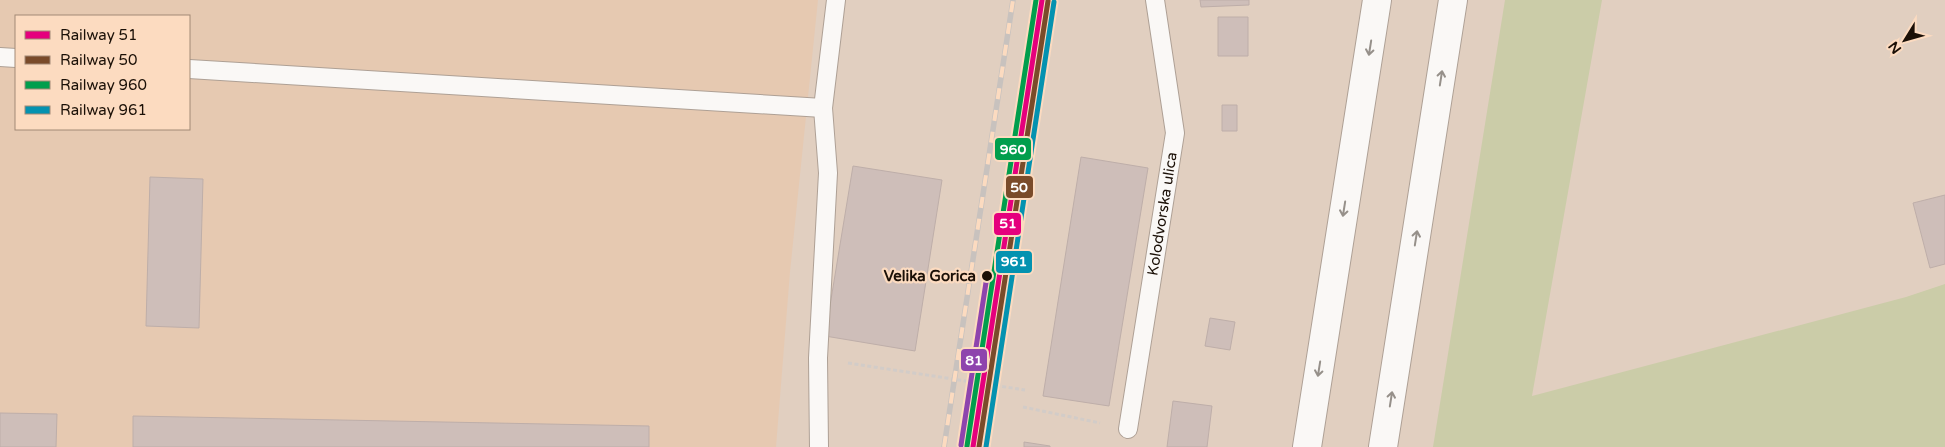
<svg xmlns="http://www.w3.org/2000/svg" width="1945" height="447" font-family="'Varela Round',sans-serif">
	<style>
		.built { fill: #e6c9b1; fill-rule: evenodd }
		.green { fill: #cbcca8 }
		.building { fill: #cebeb9; stroke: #beaea9 }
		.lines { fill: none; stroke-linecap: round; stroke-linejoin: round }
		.lane-casing { stroke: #aea095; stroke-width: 20 }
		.highway-casing { stroke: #aea095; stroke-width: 30 }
		.path { stroke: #d2ccc8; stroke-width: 3; stroke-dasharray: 4 2.5; stroke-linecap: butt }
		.lane { stroke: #faf8f6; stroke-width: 18 }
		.highway { stroke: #faf8f6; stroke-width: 28 }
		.rail-casing { stroke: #c8c2be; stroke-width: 5.5 }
		.rail { stroke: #fcdbc0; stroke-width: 4; stroke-dasharray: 11; stroke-linecap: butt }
		.rail-1-casing { stroke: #fcdbc0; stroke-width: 9 }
		.rail-2-casing { stroke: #fcdbc0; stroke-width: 9 }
		.rail-3-casing { stroke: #fcdbc0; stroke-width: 9 }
		.rail-4-casing { stroke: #fcdbc0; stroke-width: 9 }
		.rail-5-casing { stroke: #fcdbc0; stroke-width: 9 }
		.rail-1 { stroke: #e5007d; stroke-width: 5 }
		.rail-2 { stroke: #7a4b2a; stroke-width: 5 }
		.rail-3 { stroke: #019e4d; stroke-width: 5 }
		.rail-4 { stroke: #0492b0; stroke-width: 5 }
		.rail-5 { stroke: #8e44ad; stroke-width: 5 }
		.oneway { stroke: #96908a }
		.stop-dot { fill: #1b1007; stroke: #fcdbc0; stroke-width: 2 }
		.labels { text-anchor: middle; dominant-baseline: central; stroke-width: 4.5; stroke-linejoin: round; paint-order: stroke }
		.street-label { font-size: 15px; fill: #1b1007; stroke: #fcdbc0 }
		.stop-label { font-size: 15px; font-weight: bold; fill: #1b1007; stroke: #fcdbc0; text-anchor: end }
		.line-badge { stroke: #fcdbc0; stroke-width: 2 }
		.badge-label { font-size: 14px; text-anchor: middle; font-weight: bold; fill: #fff }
	</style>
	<rect width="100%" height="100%" fill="#e1cfc0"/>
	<path class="built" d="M0,0h818l-28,272 -14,175h-776zM16,16h173v113h-173z"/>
	<path class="green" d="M1505,0h97l-70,396 374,-99 39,-13v163h-512z"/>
	<path class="building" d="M1200,0h49v5l-48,2z
		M1218,17h30v39h-30z
		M1222,105h15v26h-15z
		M1081,157l67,11 -39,238 -66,-10z
		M853,166l89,14 -27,171 -90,-15z
		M150,177l53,2 -4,149 -53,-2z
		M1945,195v69l-15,4 -17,-65z
		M1210,318l25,4 -5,28 -25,-4z
		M1173,401l39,5 -5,41h-40z
		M0,413l57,1 -1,33h-56z
		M133,416l516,10v21h-516z
		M1024,442l26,4v1h-26z"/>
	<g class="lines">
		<defs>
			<g id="lane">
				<path d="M0,57l16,1"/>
				<path d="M189,69l634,39"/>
				<path id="s1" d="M1128,429l47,-296 -20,-133"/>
				<path d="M819,447l-1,-89 10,-185 -5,-65 13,-108"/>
			</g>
			<path id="highway" d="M1307,447l70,-447
				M1383,447l70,-447"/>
		</defs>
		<use href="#lane" class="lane-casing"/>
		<use href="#highway" class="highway-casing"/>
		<path class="path" d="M848,363l177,27
			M1023,407l77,16"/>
		<use href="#lane" class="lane"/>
		<use href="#highway" class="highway"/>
		<defs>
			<path id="rail" d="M944,447l69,-447"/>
		</defs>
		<use href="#rail" class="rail-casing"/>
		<use href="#rail" class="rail"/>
		<defs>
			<path id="rail-1" d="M973,447l69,-447"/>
			<path id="rail-2" d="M979,447l69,-446"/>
			<path id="rail-3" d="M967,446l69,-446"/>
			<path id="rail-4" d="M986,447l68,-445"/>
			<path id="rail-5" d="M961,445l26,-169"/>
		</defs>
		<use href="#rail-1" class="rail-1-casing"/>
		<use href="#rail-2" class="rail-2-casing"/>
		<use href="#rail-3" class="rail-3-casing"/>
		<use href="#rail-4" class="rail-4-casing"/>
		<use href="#rail-5" class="rail-5-casing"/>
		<use href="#rail-1" class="rail-1"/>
		<use href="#rail-2" class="rail-2"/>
		<use href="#rail-3" class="rail-3"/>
		<use href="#rail-4" class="rail-4"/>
		<use href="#rail-5" class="rail-5"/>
	</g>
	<defs><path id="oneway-shaft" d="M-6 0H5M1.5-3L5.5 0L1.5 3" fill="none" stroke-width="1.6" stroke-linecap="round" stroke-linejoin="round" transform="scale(1.25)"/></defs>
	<g class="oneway">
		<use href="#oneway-shaft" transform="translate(1370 48) rotate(99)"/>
		<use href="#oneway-shaft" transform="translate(1441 78) rotate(-81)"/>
		<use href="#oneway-shaft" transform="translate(1344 209) rotate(99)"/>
		<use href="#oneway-shaft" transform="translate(1416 238) rotate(-81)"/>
		<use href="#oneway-shaft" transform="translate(1319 369) rotate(99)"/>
		<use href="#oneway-shaft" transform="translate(1391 399) rotate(-81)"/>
	</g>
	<circle class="stop-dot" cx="987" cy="276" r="6"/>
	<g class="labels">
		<g class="street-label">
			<text stroke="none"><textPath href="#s1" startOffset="218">Kolodvorska ulica</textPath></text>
		</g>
		<g class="stop-label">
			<text x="976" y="276">Velika Gorica</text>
		</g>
	</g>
	<g class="line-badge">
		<rect x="994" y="137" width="38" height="24" rx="5" fill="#019e4d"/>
		<rect x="1005" y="175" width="29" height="24" rx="5" fill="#7a4b2a"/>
		<rect x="993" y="212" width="29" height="24" rx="5" fill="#e5007d"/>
		<rect x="995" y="250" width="38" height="24" rx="5" fill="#0492b0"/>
		<rect x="960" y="348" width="28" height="24" rx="5" fill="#8e44ad"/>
	</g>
	<g class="badge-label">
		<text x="1013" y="154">960</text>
		<text x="1019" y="192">50</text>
		<text x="1008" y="228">51</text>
		<text x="1014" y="266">961</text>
		<text x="974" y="365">81</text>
	</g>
	<rect x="15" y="15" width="175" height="115" fill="#fcdbc0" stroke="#a28a76"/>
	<rect x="25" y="31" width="25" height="8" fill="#e5007d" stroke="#a28a76"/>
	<text x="60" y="40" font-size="15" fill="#1b1007">Railway 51</text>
	<rect x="25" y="56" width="25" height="8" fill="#7a4b2a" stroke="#a28a76"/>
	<text x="60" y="65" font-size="15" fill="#1b1007">Railway 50</text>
	<rect x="25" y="81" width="25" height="8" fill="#019e4d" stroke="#a28a76"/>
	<text x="60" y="90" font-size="15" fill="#1b1007">Railway 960</text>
	<rect x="25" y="106" width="25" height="8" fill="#0492b0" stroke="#a28a76"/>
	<text x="60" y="115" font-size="15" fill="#1b1007">Railway 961</text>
	<g transform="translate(1905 40) rotate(233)" stroke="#fcdbc0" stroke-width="4" paint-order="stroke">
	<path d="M0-4L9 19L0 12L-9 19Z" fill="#1b1007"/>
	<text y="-8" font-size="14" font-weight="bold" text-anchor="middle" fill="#1b1007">N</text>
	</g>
</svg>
